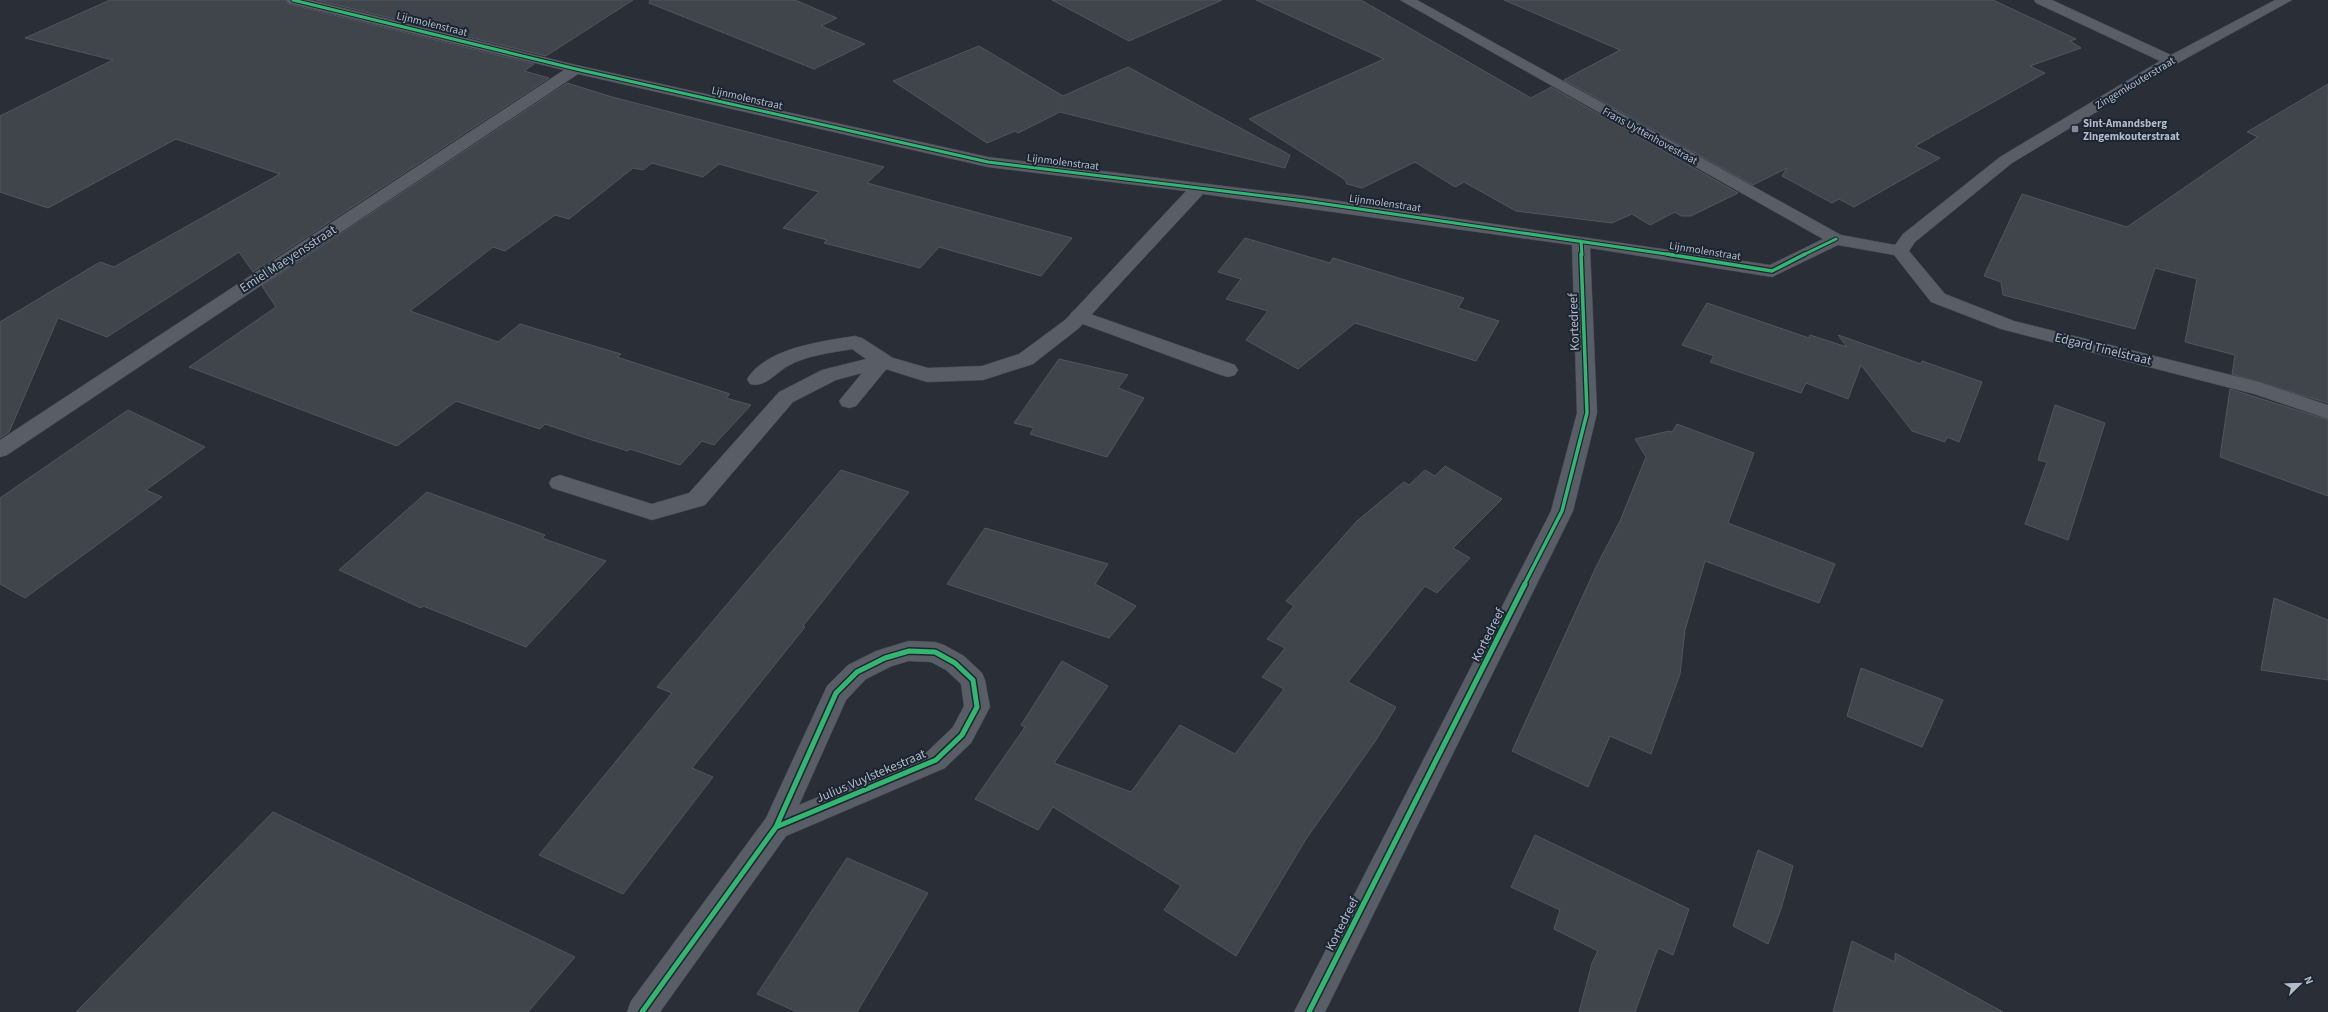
<svg xmlns="http://www.w3.org/2000/svg" width="2328" height="1012" font-family="'Source Sans 3',sans-serif">
	<style>
		.building { fill: #40454c; stroke: #51565f }
		.lines { fill: none; stroke-linecap: round; stroke-linejoin: round }
		.service-casing { stroke: #454950; stroke-width: 1 }
		.minor-casing { stroke: #454950; stroke-width: 1 }
		.service { fill: #595d65; fill-rule: evenodd }
		.minor { fill: #595d65; fill-rule: evenodd }
		.cycleway-far2-casing { stroke: #1c2532; stroke-width: 5 }
		.cycleway-far1-casing { stroke: #1c2532; stroke-width: 6 }
		.cycleway-casing { stroke: #1c2532; stroke-width: 8 }
		.cycleway-far2 { stroke: #33b770; stroke-width: 3 }
		.cycleway-far1 { stroke: #33b770; stroke-width: 3.5 }
		.cycleway { stroke: #33b770; stroke-width: 5 }
		.poi-dot { fill: #838995; stroke: #1c2532; stroke-width: 1.5 }
		.labels { text-anchor: middle; dominant-baseline: central; stroke-width: 4; stroke-linejoin: round; paint-order: stroke }
		.far-street-label { font-size: 11px; fill: #b3bac8; stroke: #1c2532 }
		.far-poi-label { font-size: 11px; font-weight: bold; fill: #b3bac8; stroke: #1c2532; text-anchor: start }
		.street-label { font-size: 13px; fill: #b3bac8; stroke: #1c2532 }
	</style>
	<rect width="100%" height="100%" fill="#292e37"/>
	<path class="building" d="M110,0h175l3,4 246,60 -10,7 25,7 -296,194 -14,-20 -132,85 -49,-19 -49,114 -9,6v-116l100,-60 14,5 166,-93 -104,-35 -128,69 -48,-16v-76l113,-56 -88,-22z
		M316,0h317l-87,56z
		M650,0h145l42,18 -16,8 44,18 -51,25 -165,-66z
		M1052,0h170l-93,41z
		M1256,0h105l170,98 20,-11 187,106 -47,23h-10l-6,-4 -25,13 -18,-11 -20,9 -96,-12 -52,-29 -9,5 -40,-25 -53,26 -15,-4 -3,-5 -95,-60 135,-60z
		M1504,0h489l83,39 -6,2 11,7 -51,18 15,7 -130,73 25,12 -86,49 -15,-8 -7,4 -50,-27 5,-8 -34,17 -189,-105 56,-30z
		M979,46l84,50 65,-29 162,88 -5,13 -225,-56 -42,21 -3,-2 -28,12 -94,-62z
		M567,83l45,14 272,70 -17,16 205,55 -31,38 -102,-29 -19,21 -96,-25 3,-3 -44,-12 36,-36 -100,-28 -16,13 -51,-14 -9,7 -10,-2 -64,51 -14,-4 -50,36 -12,-4 -83,64 88,31 22,-18 101,30 -4,3 113,37 -4,4 25,7 -37,40 -12,-4 -22,24 -50,-16 -2,2 -36,-11 -47,-16 -5,5 -84,-28 -59,45 -208,-79 87,-60 -14,-21z
		M2328,84v319l-96,-29 3,-19 -50,-13 12,-63 -42,-11 -20,61 -132,-34 -2,-13 -17,-6 38,-82 105,33 131,-90 -11,-5z
		M1245,238l85,25 3,-5 131,40 -6,10 41,13 -23,40 -121,-38 -57,46 -52,-29 22,-29 -42,-12 15,-20 -23,-7z
		M1707,303l102,35 1,-3 37,12 -9,-12 83,29 1,-3 60,21 -23,60 -12,-5 -2,5 -33,-11 -51,-66 -13,34 -42,-16 -5,10 -91,-31 4,-6 -32,-11z
		M1059,359l69,16 -10,13 26,10 -37,59 -77,-23 4,-6 -20,-5z
		M2230,389l98,31v76l-108,-39z
		M2055,405l50,18 -37,117 -43,-16 22,-62 -9,-2z
		M128,410l77,37 -59,43 16,7 -137,101 -25,-14v-86z
		M1677,424l77,29 -26,70 107,41 -16,39 -114,-42 -20,69 -5,44 -29,80 -41,-18 -22,51 -76,-36 84,-184 24,-46 26,-64 -11,-18 34,-8 3,1z
		M1445,466l57,33 -49,49 17,10 -33,35 -12,-7 -77,96 48,25 -20,33 -70,99 -70,117 -72,-46 17,-24 -128,-79 -15,23 -63,-31 50,-72 -4,-2 41,-64 46,25 -54,77 77,29 49,-67 55,29 49,-65 -22,-12 23,-29 -18,-9 27,-33 -8,-5 71,-80 47,-39 5,3 16,-15 10,6z
		M841,470l68,22 -106,134 2,1 -113,141 21,9 -90,117 -84,-39 133,-162 -15,-6z
		M427,492l118,43 -3,3 64,23 -80,86 -103,-41 -2,2 -82,-38z
		M985,528l123,36 -13,20 41,22 -27,32 -162,-54z
		M2274,598l54,22v60l-67,-10z
		M1861,668l82,32 -21,47 -75,-31z
		M273,812l302,145 -47,55h-452z
		M1535,835l154,74 -16,46 -15,-7 -23,64h-56l13,-49 6,-12 -44,-22 6,-19 -49,-23z
		M1758,850l35,16 -12,43 -13,35 -35,-18z
		M847,858l81,35 -71,119h-60l-40,-18z
		M1852,941l43,21v-9l108,59h-170z"/>
	<g class="lines">
		<defs>
			<path id="service" d="M1079,310l156,55 3,5 -3,5 -7,2 -7,-2 -149,-55 -2,-4 2,-4z
				M855,336l7,2 28,18 3,5 -37,45 -7,2 -7,-2 -3,-5 23,-28 -26,7 -43,22 -88,103 -53,15 -100,-32 -3,-5 3,-5 8,-3 92,29 37,-11 90,-101 43,-22 44,-11 -14,-10c-21,4 -45,6 -64,17 -13,7 -22,22 -38,18l-3,-5c19,-31 76,-38 108,-43z"/>
			<path id="minor" d="M286,0h24l266,65 412,92 317,39 465,69 53,-26 -423,-239h17l424,235 54,10 8,-11 97,-77 160,-96 -124,-58 -2,-3h18l119,55 104,-55h17l-116,64 -164,99 -97,79 -6,9 36,43 69,27 245,61 69,23v14l-74,-25 -253,-65 -70,-27 -37,-47 -56,-10 -66,32 -182,-29 7,165 -24,98 -248,501h-31l257,-501 26,-98 -5,-168 -369,-51 -124,134 -46,36 -50,16 -56,2 -51,-16 -3,-5 3,-5 7,-1 45,13 54,-2 37,-12 46,-34 121,-129 -198,-24 -410,-93 -571,381 -7,2v-17l564,-370 -276,-67z
				M909,641l26,1 9,3 20,11 18,17 3,7 5,27 -19,36 -26,25 -159,68 -126,176h-33l4,-11 135,-183 61,-132 21,-21 28,-14zM909,661l22,1 15,8 15,14 3,22 -11,21 -26,25 -128,53 47,-105 20,-21 26,-13z"/>
		</defs>
		<use href="#service" class="service-casing"/>
		<use href="#minor" class="minor-casing"/>
		<use href="#service" class="service"/>
		<use href="#minor" class="minor"/>
		<defs>
			<path id="cycleway-far2" d="M293,0l283,69 412,93 317,39 368,54
				M1581,241l1,14
				M1803,255l33,-16"/>
			<path id="cycleway-far1" d="M1667,254l105,17 33,-17
				M1524,585l38,-74 25,-98 -6,-159"/>
			<path id="cycleway" d="M909,651l26,1 20,11 18,17 4,27 -15,28 -26,25 -160,67 60,-134 21,-21 28,-14z
				M642,1012l134,-185
				M1309,1012l216,-428"/>
		</defs>
		<use href="#cycleway-far2" class="cycleway-far2-casing"/>
		<use href="#cycleway-far1" class="cycleway-far1-casing"/>
		<use href="#cycleway" class="cycleway-casing"/>
		<use href="#cycleway-far2" class="cycleway-far2"/>
		<use href="#cycleway-far1" class="cycleway-far1"/>
		<use href="#cycleway" class="cycleway"/>
	</g>
	<rect class="poi-dot" x="2071" y="125" width="8" height="8" rx="2"/>
	<g class="labels">
		<g class="far-street-label">
			<text transform="translate(432 24) rotate(14)">Lijnmolenstraat</text>
			<text transform="translate(2135 83) rotate(-31)">Zingemkouterstraat</text>
			<text transform="translate(747 98) rotate(13)">Lijnmolenstraat</text>
			<text transform="translate(1650 136) rotate(29)">Frans Uyttenhovestraat</text>
			<text transform="translate(1063 162) rotate(7)">Lijnmolenstraat</text>
			<text transform="translate(1385 203) rotate(8)">Lijnmolenstraat</text>
			<text transform="translate(1705 251) rotate(9)">Lijnmolenstraat</text>
		</g>
		<g class="far-poi-label">
			<text x="2083" y="123">Sint-Amandsberg<tspan x="2083" dy="13">Zingemkouterstraat</tspan></text>
		</g>
		<g class="street-label">
			<text transform="translate(288 259) rotate(-33)">Emiel Maeyensstraat</text>
			<text transform="translate(1574 322) rotate(-92)">Kortedreef</text>
			<text transform="translate(2103 349) rotate(14)">Edgard Tinelstraat</text>
			<text transform="translate(1488 635) rotate(-63)">Kortedreef</text>
			<text transform="translate(871 776) rotate(-23)">Julius Vuylstekestraat</text>
			<text transform="translate(1342 924) rotate(-63)">Kortedreef</text>
		</g>
	</g>
	<g transform="translate(2300 984) rotate(67)" stroke="#1c2532" stroke-width="3" paint-order="stroke">
	<path d="M0-3L7 15L0 10L-7 15Z" fill="#b3bac8"/>
	<text y="-6" font-size="11" font-weight="bold" text-anchor="middle" fill="#b3bac8">N</text>
	</g>
</svg>
